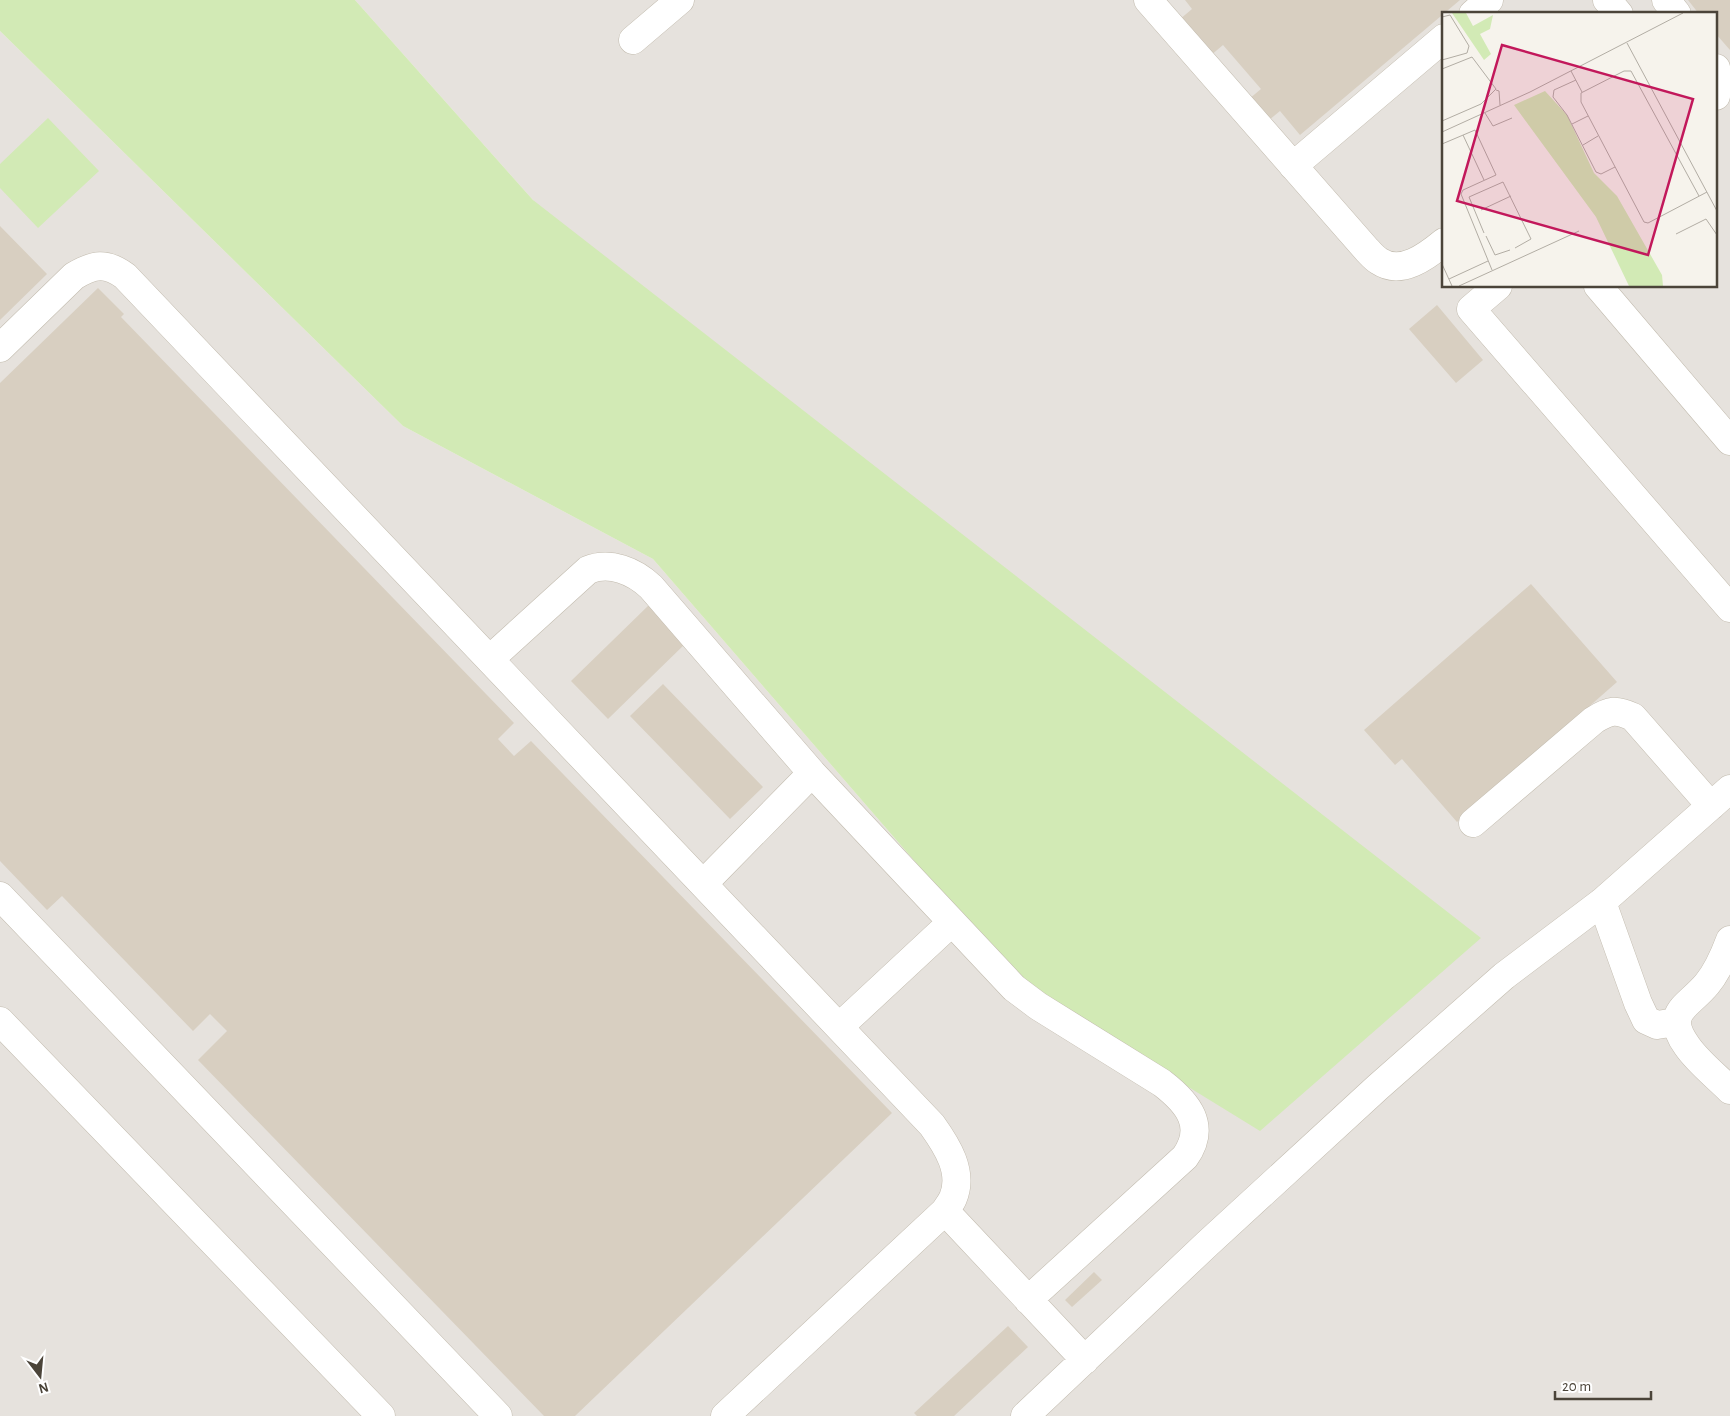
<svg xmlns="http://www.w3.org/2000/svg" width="1730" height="1416" font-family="'Alegreya Sans',sans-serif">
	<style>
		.industrial { fill: #e6e2dd; fill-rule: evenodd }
		.green { fill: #d2eab5 }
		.building { fill: #d8cfc1 }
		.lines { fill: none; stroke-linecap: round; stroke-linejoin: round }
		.minor-casing { stroke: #c2bbae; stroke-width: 29 }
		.minor { stroke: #fff; stroke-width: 28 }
		.inset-road { fill: none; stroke: #b2ada4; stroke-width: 1 }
		.view { fill: #c2185b; fill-opacity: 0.15; stroke: #c2185b; stroke-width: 2.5 }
		.inset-edge { fill: none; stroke: #4b4439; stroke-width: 2.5 }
	</style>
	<rect width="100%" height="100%" fill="#f6f3ec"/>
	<path class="industrial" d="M355,0h1375v1416h-1730v-1385l403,395 250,133 368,425 -488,-784zM1444,14h272v272h-272z"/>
	<path class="green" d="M0,0h355l178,200 948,738 -221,193 -239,-147 -368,-425 -250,-133 -403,-395z
		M48,118l51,53 -61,57 -38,-40v-24z"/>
	<path class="building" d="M1185,0h275l-160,135 -20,-24 -12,10 -19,-22 12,-10 -38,-44 -13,11 -31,-36 13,-11z
		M1688,0h42v50l-14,-16v-20h-17z
		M0,226l47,48 -47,46z
		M98,288l26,26 -3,3 393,406 -16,16 16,17 17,-15 361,372 -317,303h-31l-346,-356 29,-29 -17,-17 -17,17 -131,-135 -15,14 -47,-49v-478z
		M1437,305l46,55 -27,23 -47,-54z
		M1531,584l86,98 -160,140 -55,-63 -7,6 -31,-35z
		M650,604l37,38 -79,77 -37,-38z
		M663,684l100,103 -33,32 -100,-103z
		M1094,1272l8,8 -30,27 -7,-7z
		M1008,1326l20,21 -74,69h-37l-3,-3z"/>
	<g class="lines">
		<defs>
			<path id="minor" d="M1148,0l219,250c3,3 7,8 12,11 22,15 48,-5 65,-19
				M1607,0l12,14
				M1666,0l11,14
				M1473,14l16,-14
				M633,40l47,-40
				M1716,68l3,12 -3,16
				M1293,166l151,-128
				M1498,286l-27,23 259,299
				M1598,286l132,155
				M0,348l74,-72c20,-12 32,-14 51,0l807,849c15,21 32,47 21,73 -2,5 -6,9 -8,13l-220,205
				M490,659l98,-89c22,-9 46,1 63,17l161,186 202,215 24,18 124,77c26,20 45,43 23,74l-157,143
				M1473,823l121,-103c16,-10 22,-11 39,-3l78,89
				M703,884l109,-111
				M0,896l498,520
				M1602,902l36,101 8,17 11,5 19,-3
				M1730,940c-6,16 -13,32 -23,44 -20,24 -44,28 -20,62 11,16 29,30 43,44
				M0,1021l381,395
				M839,1027l113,-105
				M945,1211l140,149
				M1025,1416l182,-172 171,-157 126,-111 98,-74 128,-113"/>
		</defs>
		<use href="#minor" class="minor-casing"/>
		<use href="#minor" class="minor"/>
	</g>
	<g transform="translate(1442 12)">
		<rect width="275" height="275" fill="#f6f3ec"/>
		<path d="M10,1h14l7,13 20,-11 -3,14 -10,5 11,20 -7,6zM103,79l22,24 27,58 23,23 45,79 1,11h-34l-33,-69 -82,-112z" fill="#d2eab5"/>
		<path class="inset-road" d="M0,5l8,-2 19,31 -2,7 -25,7M185,31l90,168M0,57l30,-12 24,32 -15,15 -39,17M129,59l11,21M134,68l-22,10 -1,7 14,18 29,57 5,2 14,-7M54,78l3,1 1,14M43,101l8,13 19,-8M130,112l16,-8M0,120l88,-40 153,-79M21,123l21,45M0,132l33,-14 21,45 -33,15 -2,4 31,76M141,133l15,-9M257,184l-68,-125h-7l-43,22v9l63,120 4,1 59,-31M39,198l30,-14M42,221l-15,-36 34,-15 28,57 -16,9M234,222l30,-15 11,16M44,224l9,19 15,-5M0,252l10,22M7,267l39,-18M17,274l120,-55"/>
		<path class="view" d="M60,33l191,54 -45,156 -191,-54z"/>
		<rect width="275" height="275" class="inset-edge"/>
	</g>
	<g transform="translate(40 1376) rotate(164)" stroke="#ffffff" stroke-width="4" paint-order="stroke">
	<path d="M0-4L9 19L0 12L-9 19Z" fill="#4b4439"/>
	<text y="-8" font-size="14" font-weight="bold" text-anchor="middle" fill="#4b4439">N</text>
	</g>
	<path d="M1555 1391v8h96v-8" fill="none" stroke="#4b4439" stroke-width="2.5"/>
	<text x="1562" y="1391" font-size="15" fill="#4b4439" stroke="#ffffff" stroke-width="4" paint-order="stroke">20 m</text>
</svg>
